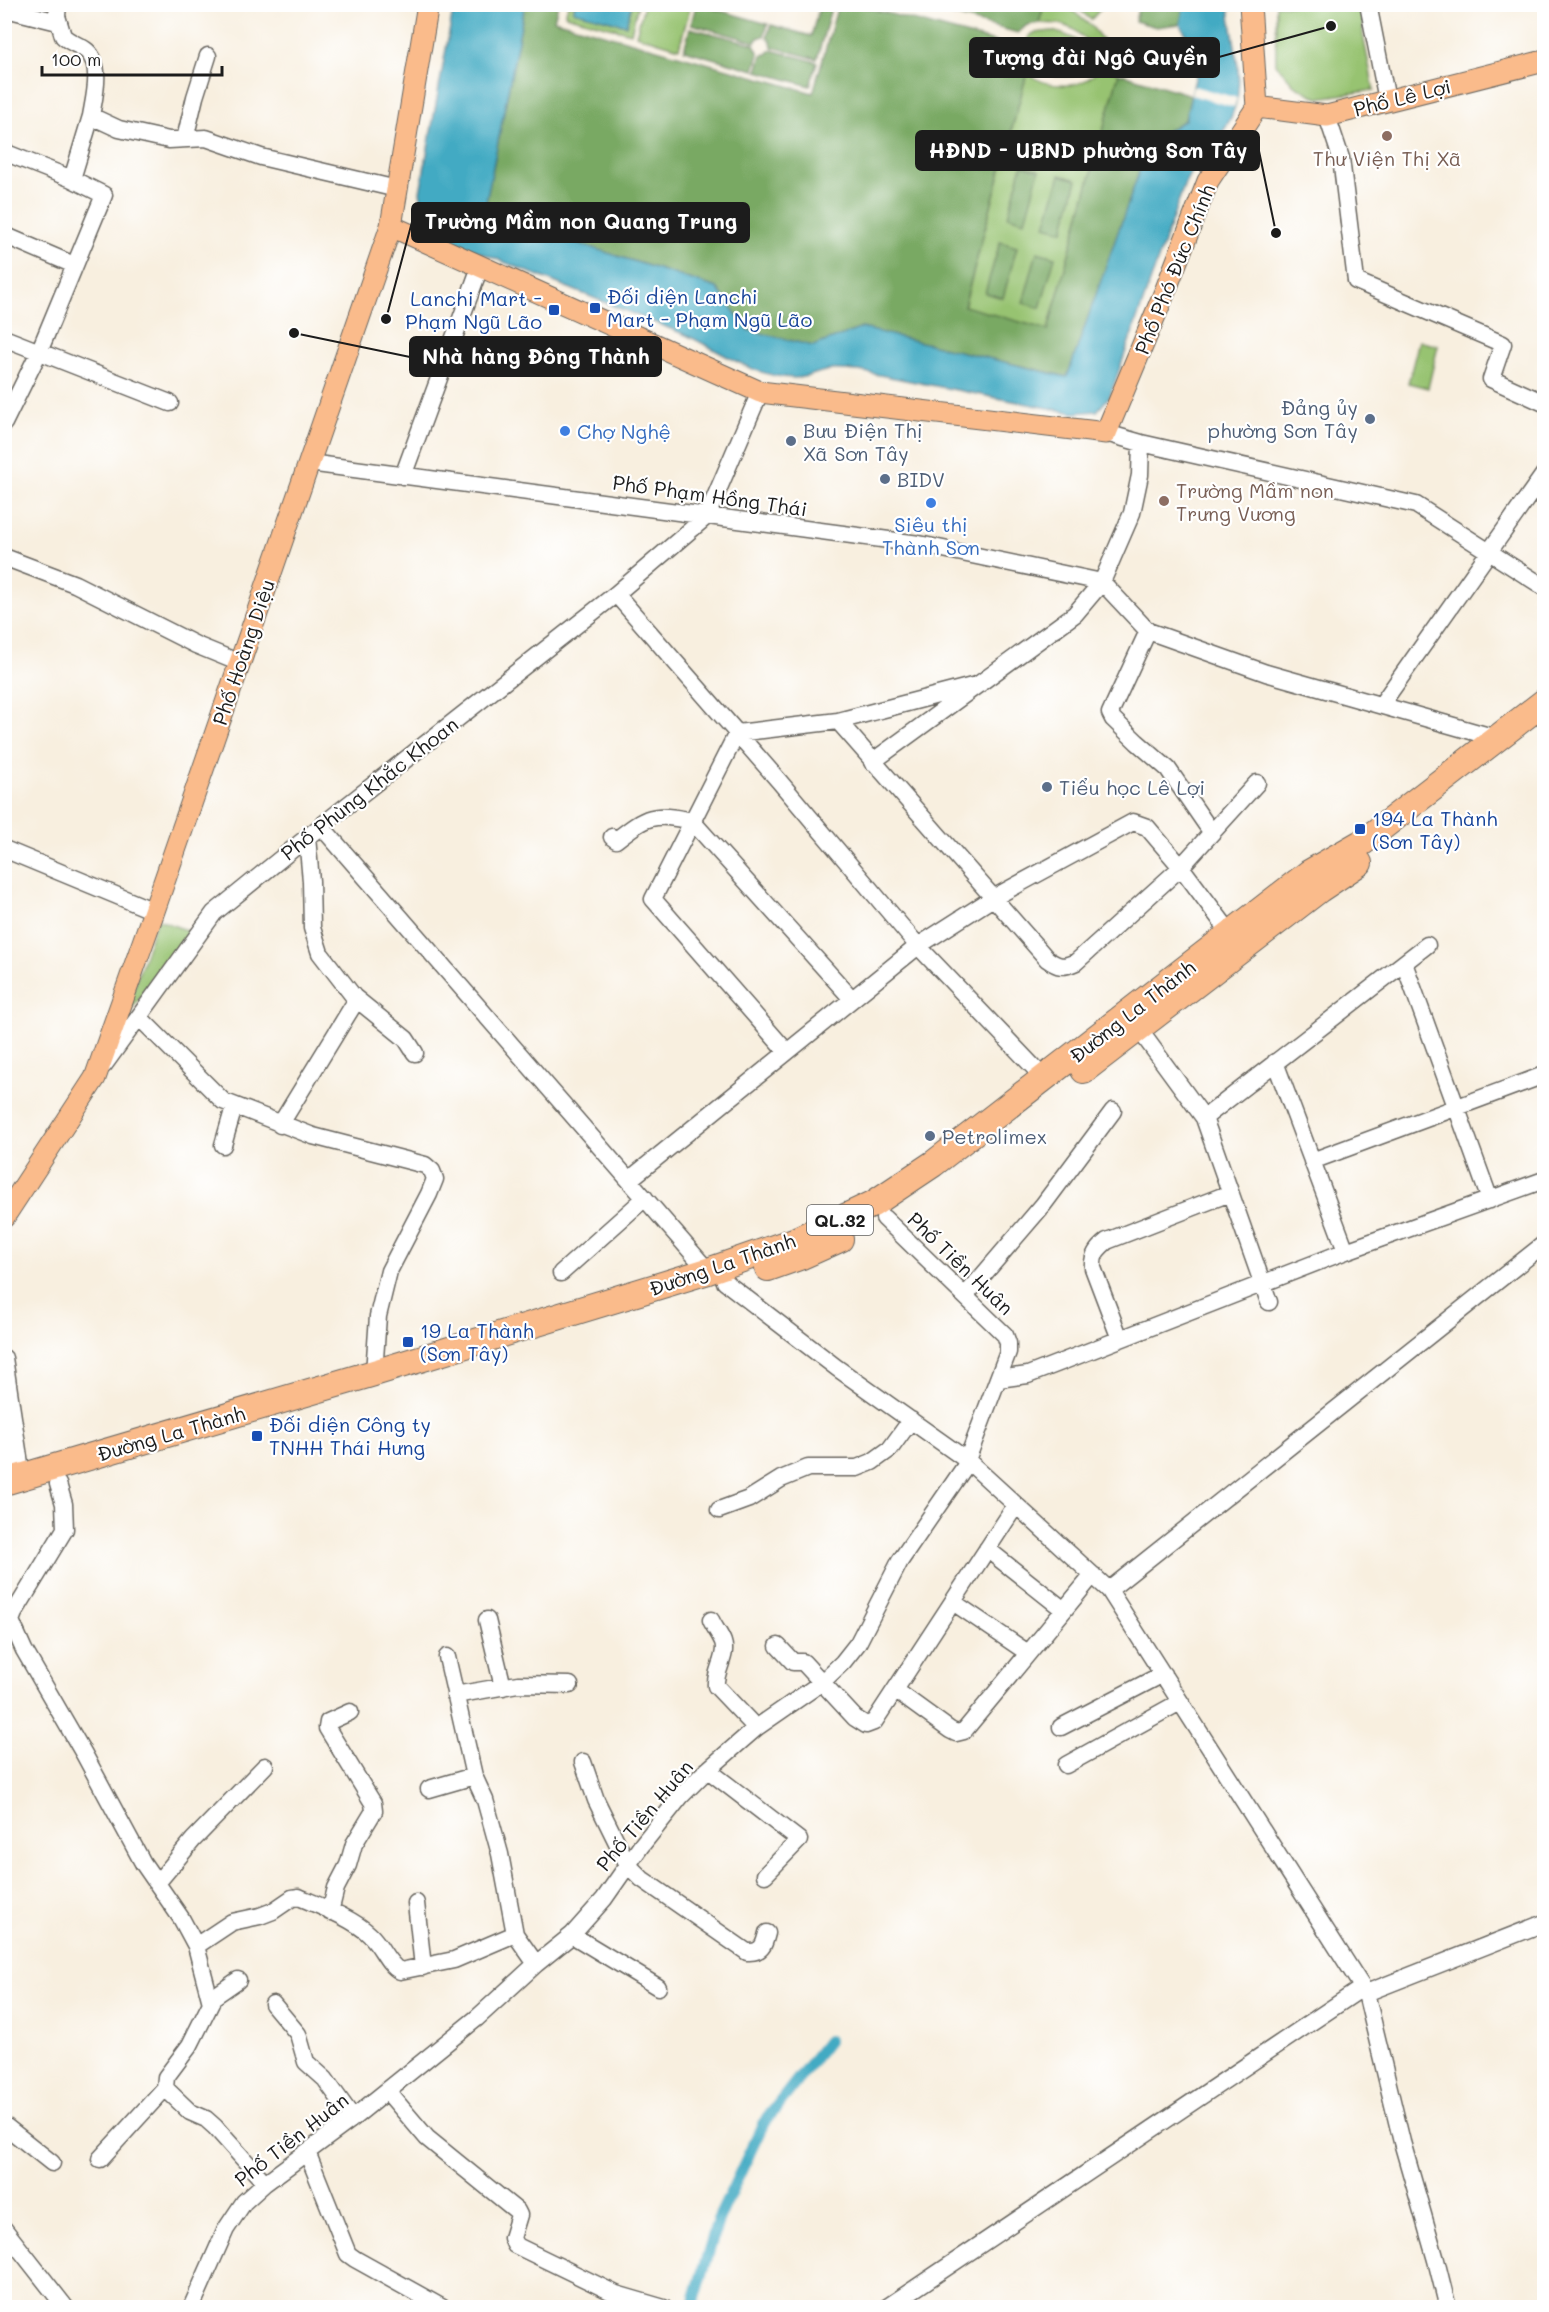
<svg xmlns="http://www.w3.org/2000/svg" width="1549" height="2312" font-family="Mali,sans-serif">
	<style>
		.green { fill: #97c371; stroke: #5a7046; stroke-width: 1.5 }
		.forest { fill: #79a963; stroke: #4a6240; stroke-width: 1.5 }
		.water { fill: #43aac3; stroke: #306370; stroke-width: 1.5 }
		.pier { fill: #f8efdf }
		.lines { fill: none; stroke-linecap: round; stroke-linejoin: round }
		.canal { stroke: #43aac3; stroke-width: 12 }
		.minor-casing { stroke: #696660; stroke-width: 19 }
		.major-casing { stroke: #696660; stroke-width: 23 }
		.highway-casing { stroke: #696660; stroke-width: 28 }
		.minor { stroke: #fff; stroke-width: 16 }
		.major { stroke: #fabb8b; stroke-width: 21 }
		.highway { stroke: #fabb8b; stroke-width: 26 }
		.education-dot { fill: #8d6e63; stroke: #fff; stroke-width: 2 }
		.transit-dot { fill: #1a4fb4; stroke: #fff; stroke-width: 2 }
		.service-dot { fill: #5c6f8a; stroke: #fff; stroke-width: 2 }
		.shop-dot { fill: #3f7fe0; stroke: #fff; stroke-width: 2 }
		.labels { text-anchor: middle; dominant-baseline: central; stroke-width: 4.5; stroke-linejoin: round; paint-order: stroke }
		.shield { fill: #fff; stroke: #606060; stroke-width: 1.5 }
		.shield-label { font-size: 18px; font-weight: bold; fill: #1c1c1c }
		.street-label { font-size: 20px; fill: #1c1c1c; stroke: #fff }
		.education-label { font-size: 20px; fill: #785e54; stroke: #fff }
		.transit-label { font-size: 20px; fill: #164399; stroke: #fff; text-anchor: start }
		.service-label { font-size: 20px; fill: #4e5e75; stroke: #fff; text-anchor: start }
		.shop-label { font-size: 20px; fill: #366cbe; stroke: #fff; text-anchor: start }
		.leader { fill: none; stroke: #1c1c1c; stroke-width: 2 }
		.callout-dot { fill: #1c1c1c; stroke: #fff; stroke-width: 2 }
		.callout { fill: #1c1c1c; stroke: #1c1c1c; stroke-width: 2 }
		.callout-label { font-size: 21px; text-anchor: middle; font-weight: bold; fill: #fff }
	</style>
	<rect width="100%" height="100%" fill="#fff"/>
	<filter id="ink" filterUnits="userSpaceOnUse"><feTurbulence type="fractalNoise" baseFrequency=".0167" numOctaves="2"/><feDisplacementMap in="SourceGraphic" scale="12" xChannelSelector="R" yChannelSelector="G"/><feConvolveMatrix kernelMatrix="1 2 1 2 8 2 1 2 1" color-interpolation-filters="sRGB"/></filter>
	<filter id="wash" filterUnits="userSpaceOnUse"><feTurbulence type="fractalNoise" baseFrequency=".008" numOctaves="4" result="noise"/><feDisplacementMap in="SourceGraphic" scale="24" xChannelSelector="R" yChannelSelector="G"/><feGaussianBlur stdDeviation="1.35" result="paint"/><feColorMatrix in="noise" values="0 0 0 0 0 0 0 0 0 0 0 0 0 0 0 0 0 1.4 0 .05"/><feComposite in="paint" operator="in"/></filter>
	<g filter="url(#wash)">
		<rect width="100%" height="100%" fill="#f8efdf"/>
		<path class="green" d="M568,5h7l-2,5 53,15 6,-20h6l-7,28 -66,-18z
			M644,5h47l-12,43 -43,-13z
			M1044,5h22l26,22 14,17 -4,9 -29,-24 -13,-5 -21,-1z
			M1074,5h26l3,1 -12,14z
			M1276,5h87v30l11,55 -56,8 -24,-13 -18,-21z
			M1052,31c17,4 32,10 38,28l-4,12c-19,11 -56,5 -62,-18l5,-17 5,-3z
			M1100,66l19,7 -71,257 -84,-23 63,-234c21,16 58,19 73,-7z
			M1419,341l19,5 -10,42 -20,-5z
			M157,919l34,13 -68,88z"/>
		<path class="forest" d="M525,5h33l-4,15 259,73 25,-88h19l157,42c-1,11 4,19 13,26l-63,233 84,24 71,-257 72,22 -6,25 -35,21 -82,236 -206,-49 -49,18 -65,-16 -31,-42 -233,-75z
			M715,5l-1,4 54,15 -4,12 -6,2 -3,4 -64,-18 5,-19z
			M820,5h12l-15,54 -45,-12 -1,-6 -4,-4 4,-12 40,11z
			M915,5h129l-5,18 -12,2 -9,8z
			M1139,5h45l-4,19 -24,3 -21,-6z
			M690,28l64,16 5,10 -5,16 -70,-20z
			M771,50l46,12 -7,24 -53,-15 5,-16 5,-1z
			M1022,165l17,5 -14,51 -17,-5z
			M1060,175l17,5 -14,51 -18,-5z
			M1000,242l17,5 -14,51 -18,-5z
			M1037,252l18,5 -15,51 -17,-5z"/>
		<path class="water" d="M454,5h71l-41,208 233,75 31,42 65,16 49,-18 205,49 83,-236 35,-21 15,-62 -20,-34 4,-19h45c3,42 22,81 -3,122 -8,13 -21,23 -30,35 -4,7 -7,14 -11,21l-75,213 -13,15 -23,2 -215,-42c-10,0 -19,-2 -29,-1 -12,2 -24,8 -36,8 -41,-1 -73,-27 -108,-43l-242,-97 -19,-19 -5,-27z
			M575,5v-1l57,1 -6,20 -53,-14z"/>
		<path class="pier" d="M1193,86l44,12 -3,9 -43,-12z"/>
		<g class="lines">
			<path class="canal" d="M692,2308l26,-88 45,-96 65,-83"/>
		</g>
	</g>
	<g filter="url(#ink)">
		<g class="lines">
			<defs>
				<path id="minor" d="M5,4l5,6 48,12
					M58,4l-1,12 6,20c7,7 17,9 24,15 16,14 7,47 4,65l28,13 50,11 37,-2 55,19 136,32
					M1368,4l19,96
					M1327,116l14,42 15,123 147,63 -12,35 53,24
					M185,139l10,-42 13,-41
					M4,152l68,27 32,16 -65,157 -35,71
					M72,179l19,-63
					M4,235l70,30
					M4,338l166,65
					M1106,433l35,10 275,62 128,82
					M309,463l610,81 183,38
					M403,476l77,-209
					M4,557l71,27 121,61 44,18
					M1102,582l46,49 118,42 230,65
					M616,594l163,187 139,165 126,132
					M1148,631l-38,82 3,6 24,23 31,27 44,64
					M1381,705l163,-231
					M838,721l209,238c11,8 16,9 29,3l102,-92 79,-87
					M872,762l203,-148 27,-32 30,-69 8,-38 1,-32
					M321,826l387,445
					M612,837l4,3c32,-25 36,-27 76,-19l160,178
					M4,849l150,62
					M1404,963l86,237
					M354,997l52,42 9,14
					M139,1017l84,84 90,35 112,29 7,6 3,8 -6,15 -40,77 -11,45 -4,57
					M1138,1028l66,90 65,184
					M787,1052l-134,-153 84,-166 101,-12 142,-37
					M1275,1062l71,189
					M104,1065l110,-152 107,-87 295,-232 91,-78 53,-124
					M1204,1118l223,-173
					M280,1125l74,-121v-7l-34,-44 -8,-25 -1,-47 -4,-44
					M223,1145l11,-38
					M1312,1161l232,-86
					M629,1180l289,-234 75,-48 140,-76 14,5 34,40 50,67
					M561,1273l84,-75
					M725,1282l112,86 131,93 141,129 257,403 178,-70
					M966,1295l77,-90 70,-94
					M1120,1339l-27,-71c-1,-13 4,-19 14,-27l123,-48
					M4,1358l18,119
					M998,1379l30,-4 318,-124 198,-71
					M58,1484l6,20 1,25 -51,84 -3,8 13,29 60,104 59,109 38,55 15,28 15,57 -21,42 -24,32 -1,11 25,24 16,7 9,8 50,56
					M719,1510l30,-11 32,-20 27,-11h49l15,-6 18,-13 21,-29
					M987,1549l77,61
					M1109,1590l435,-346
					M953,1602l75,51
					M487,1620l16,67
					M711,1620c3,7 9,14 12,22 5,14 -9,30 -7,44l40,42
					M778,1646l15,16h10l52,56 11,7 8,-3 142,-217
					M447,1657l27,119 11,24 15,54 15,80 21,30
					M895,1690l55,40 6,3 8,-2 129,-156
					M455,1695l63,-11 52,1
					M1061,1727l102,-53
					M583,1762l13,38 32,65 14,14 105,73c14,1 17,-6 20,-19
					M1066,1765l114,-63
					M708,1770l91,70 -34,35
					M429,1789l45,-13
					M158,1882l35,-42 72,-74
					M416,1903l7,64
					M330,1912l6,-24 12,-23 6,-21 20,-33 -1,-8 -46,-75 1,-6 22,-10
					M572,1935l86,52
					M196,1946l36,-24 28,-6 13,-5 19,-13 7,-1c21,9 55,22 71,38 12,11 17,29 30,36l54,-11 61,-26
					M1366,1993l36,149 34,118 12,48
					M212,1998l26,-18
					M273,2004l25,30 8,28 19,17 28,39
					M387,2091l40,47 90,73 2,4 -7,23 3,7 101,49 48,14
					M4,2125l48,38
					M307,2152l41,102 7,5 88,49
					M100,2159l65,-71
					M4,2229l62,79
					M191,2308l35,-79 18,-27 21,-19 88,-65 124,-100 59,-54 36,-29 32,-36 37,-53 40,-50 22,-22 53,-46 65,-45 22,-21 15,-19 42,-82 64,-93 44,-116v-9l-3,-8 -121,-117
					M886,2308l476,-320"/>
				<path id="major" d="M1257,107l70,9 217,-55
					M391,226l369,166 346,41 60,-144 42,-108 49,-74 -7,-103
					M4,1217l91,-139 59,-167 237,-685 37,-222"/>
				<path id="highway" d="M1084,1070l236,-181 39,-26
					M768,1268l34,-12 38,-17
					M4,1482l370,-109 334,-102 86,-30 79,-37 60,-40 376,-291 54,-31 181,-140"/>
			</defs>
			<use href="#minor" class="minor-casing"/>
			<use href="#major" class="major-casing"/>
			<use href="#highway" class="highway-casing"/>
			<use href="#minor" class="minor"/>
			<use href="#major" class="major"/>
			<use href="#highway" class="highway"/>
		</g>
	</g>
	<g class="education-dot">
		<circle cx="1387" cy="136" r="6"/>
		<circle cx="1164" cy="501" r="6"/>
	</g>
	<g class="transit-dot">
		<rect x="589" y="302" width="12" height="12" rx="3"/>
		<rect x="548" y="304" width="12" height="12" rx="3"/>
		<rect x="1354" y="823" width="12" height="12" rx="3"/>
		<rect x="402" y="1336" width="12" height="12" rx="3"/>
		<rect x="251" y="1430" width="12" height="12" rx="3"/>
	</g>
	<g class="service-dot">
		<circle cx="1370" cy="419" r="6"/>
		<circle cx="791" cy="441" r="6"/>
		<circle cx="885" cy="479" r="6"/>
		<circle cx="1047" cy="787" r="6"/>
		<circle cx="930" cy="1136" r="6"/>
	</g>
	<g class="shop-dot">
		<circle cx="565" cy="431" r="6"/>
		<circle cx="931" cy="503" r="6"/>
	</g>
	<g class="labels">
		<rect class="shield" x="807" y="1205" width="66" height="30" rx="4.5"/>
		<g class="shield-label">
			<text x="840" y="1220">QL.32</text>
		</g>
		<g class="street-label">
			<text transform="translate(1402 97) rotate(-14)">Phố Lê Lợi</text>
			<text transform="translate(1174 269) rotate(-68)">Phố Phó Đức Chính</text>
			<text transform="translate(710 495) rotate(8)">Phố Phạm Hồng Thái</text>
			<text transform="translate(243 652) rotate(-71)">Phố Hoàng Diệu</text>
			<text transform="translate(369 788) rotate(-38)">Phố Phùng Khắc Khoan</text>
			<text transform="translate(1132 1011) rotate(-38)">Đường La Thành</text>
			<text transform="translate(961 1263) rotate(44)">Phố Tiền Huân</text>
			<text transform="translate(722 1264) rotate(-19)">Đường La Thành</text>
			<text transform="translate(171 1433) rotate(-16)">Đường La Thành</text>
			<text transform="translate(644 1815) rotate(-50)">Phố Tiền Huân</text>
			<text transform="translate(291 2139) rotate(-38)">Phố Tiền Huân</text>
		</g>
		<g class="education-label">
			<text x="1387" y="158">Thư Viện Thị Xã</text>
			<text x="1176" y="490" text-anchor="start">Trường Mầm non<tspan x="1176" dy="23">Trưng Vương</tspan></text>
		</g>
		<g class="transit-label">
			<text x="607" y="296">Đối diện Lanchi<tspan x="607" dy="23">Mart - Phạm Ngũ Lão</tspan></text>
			<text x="542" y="298" text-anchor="end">Lanchi Mart -<tspan x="542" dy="23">Phạm Ngũ Lão</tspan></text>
			<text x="1372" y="818">194 La Thành<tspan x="1372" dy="23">(Sơn Tây)</tspan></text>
			<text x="420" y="1330">19 La Thành<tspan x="420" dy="23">(Sơn Tây)</tspan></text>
			<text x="269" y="1424">Đối diện Công ty<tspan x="269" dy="23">TNHH Thái Hưng</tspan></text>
		</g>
		<g class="service-label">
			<text x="1358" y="407" text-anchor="end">Đảng ủy<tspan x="1358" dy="23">phường Sơn Tây</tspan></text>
			<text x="803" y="430">Bưu Điện Thị<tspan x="803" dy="23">Xã Sơn Tây</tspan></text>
			<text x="897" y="479">BIDV</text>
			<text x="1059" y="787">Tiểu học Lê Lợi</text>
			<text x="942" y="1136">Petrolimex</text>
		</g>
		<g class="shop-label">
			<text x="577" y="431">Chợ Nghệ</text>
			<text x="931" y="524" text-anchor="middle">Siêu thị<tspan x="931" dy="23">Thành Sơn</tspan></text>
		</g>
	</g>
	<path class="leader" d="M1331 26L1219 57M1276 233L1259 151M386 319L412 222M294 333L410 357"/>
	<g class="callout-dot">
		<circle cx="1331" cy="26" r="6"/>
		<circle cx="1276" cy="233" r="6"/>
		<circle cx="386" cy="319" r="6"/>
		<circle cx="294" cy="333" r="6"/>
	</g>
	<g class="callout">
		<rect x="970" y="38" width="249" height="39" rx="6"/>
		<rect x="916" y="131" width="343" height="39" rx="6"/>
		<rect x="412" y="203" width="337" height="39" rx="6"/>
		<rect x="410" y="337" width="251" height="39" rx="6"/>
	</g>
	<g class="callout-label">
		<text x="1095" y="65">Tượng đài Ngô Quyền</text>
		<text x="1088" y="158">HĐND - UBND phường Sơn Tây</text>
		<text x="581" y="229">Trường Mầm non Quang Trung</text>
		<text x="536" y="364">Nhà hàng Đông Thành</text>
	</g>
	<rect width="1549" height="2312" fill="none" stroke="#fff" stroke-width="24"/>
	<path d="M42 66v9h180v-9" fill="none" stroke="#1c1c1c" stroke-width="3"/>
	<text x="51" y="66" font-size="18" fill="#1c1c1c" stroke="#ffffff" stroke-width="4.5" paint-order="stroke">100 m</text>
</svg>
